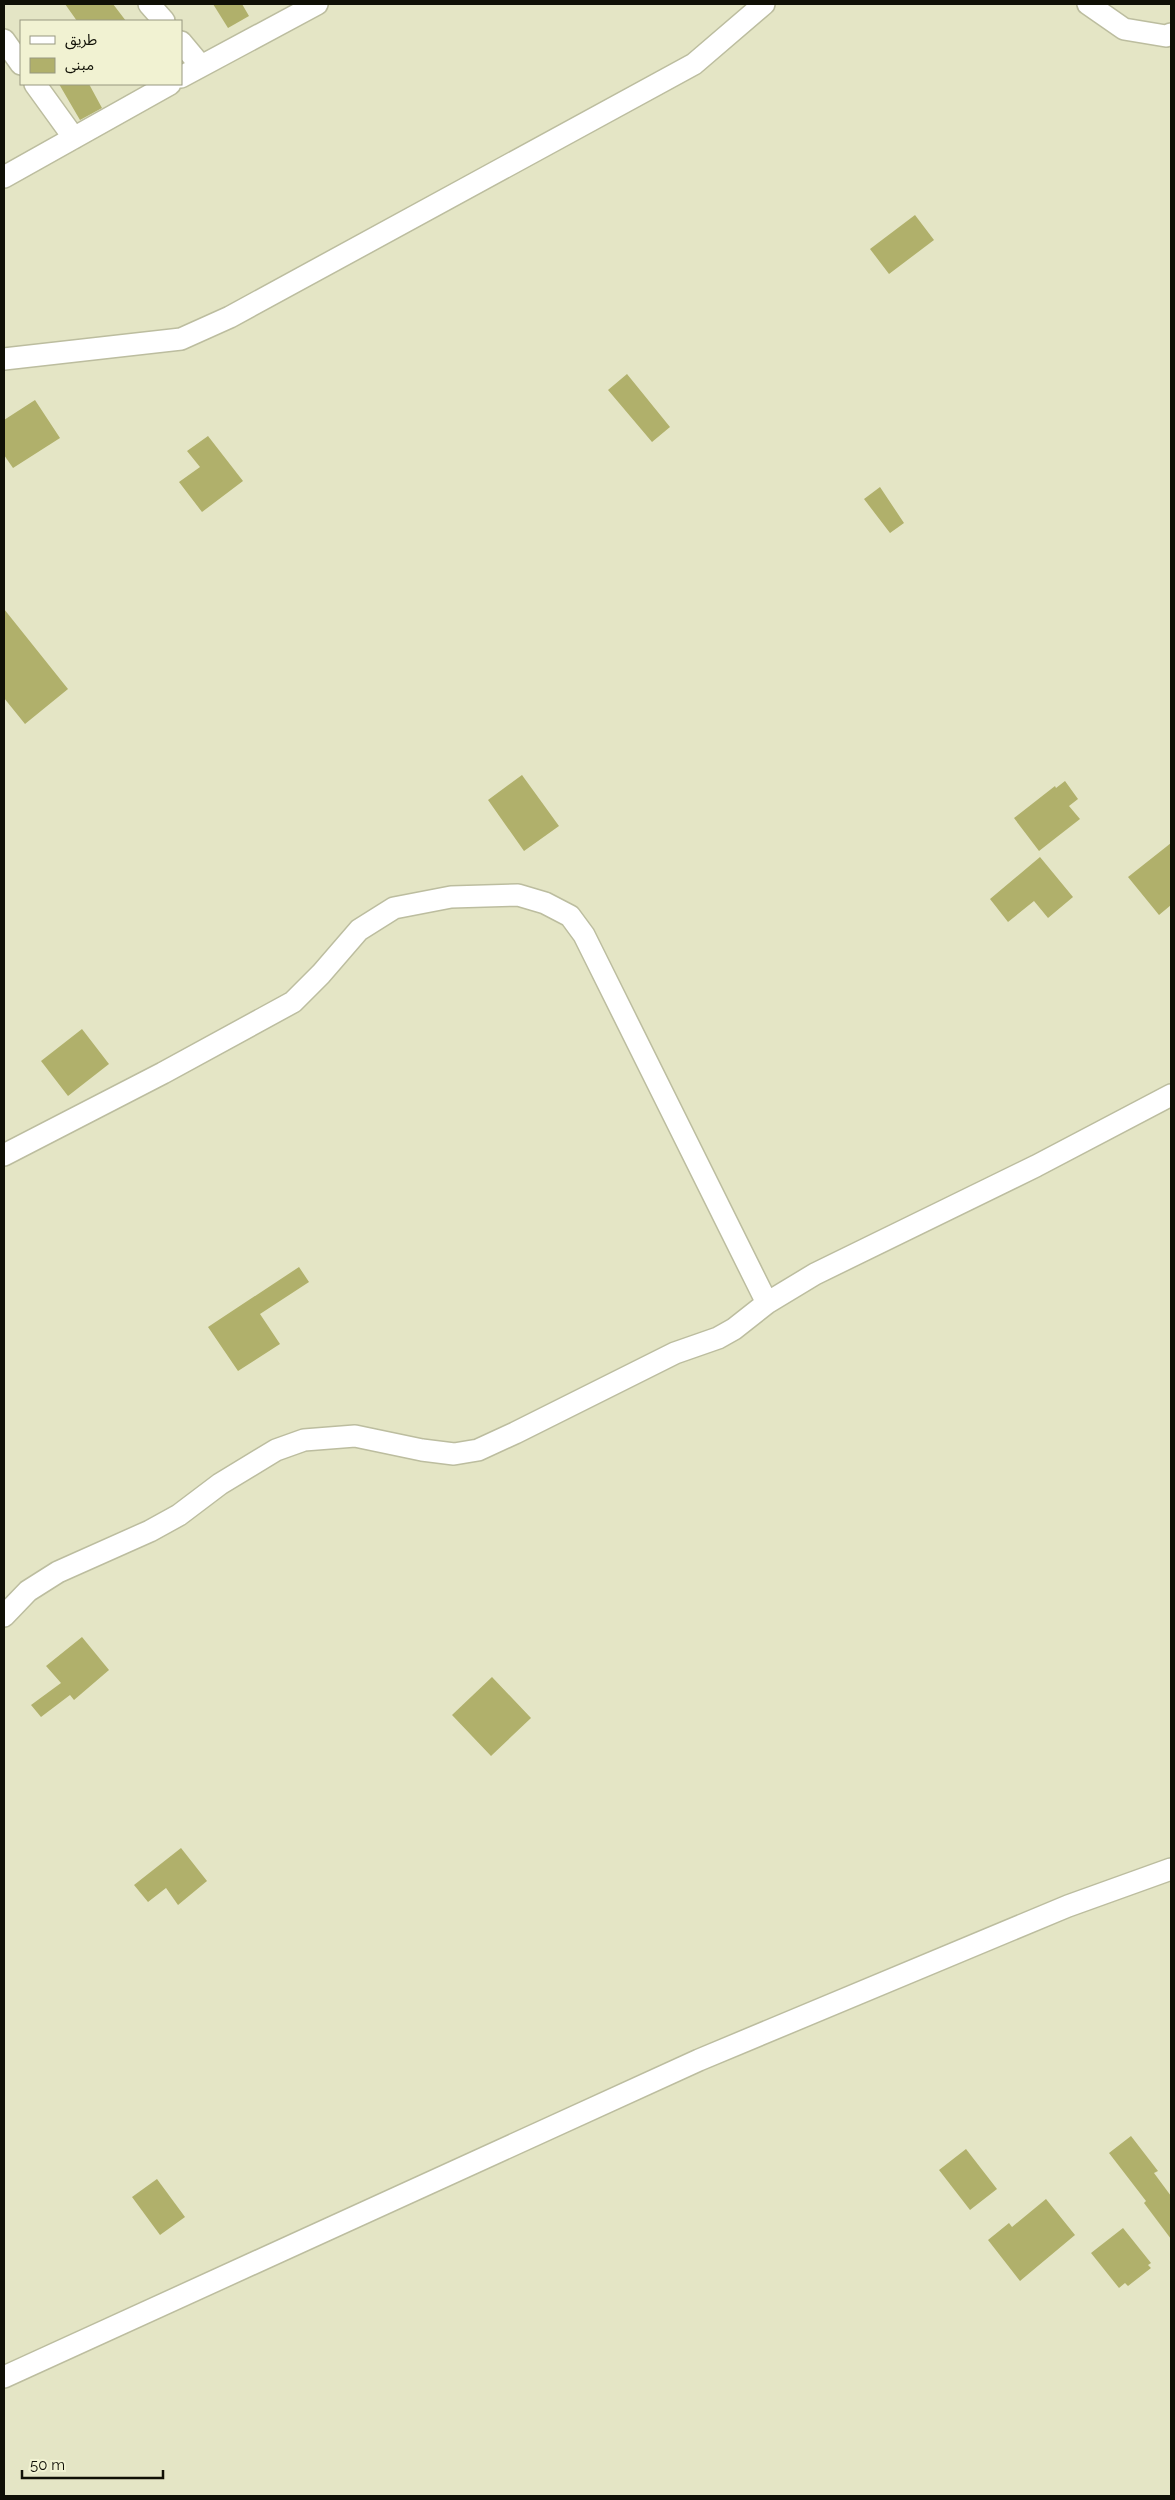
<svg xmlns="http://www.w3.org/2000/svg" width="1175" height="2500" font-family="Raleway,'Noto Sans Arabic',sans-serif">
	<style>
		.building { fill: #b0b06b }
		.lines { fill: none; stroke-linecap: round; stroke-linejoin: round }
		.minor-casing { stroke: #bcbd9f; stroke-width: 24 }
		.minor { stroke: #fff; stroke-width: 21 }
	</style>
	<rect width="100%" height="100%" fill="#e4e5c5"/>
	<path class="building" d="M65,4h48l13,17h-49z
		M213,4h29l7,12 -21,12z
		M59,84h30l13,24 -22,12z
		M915,215l19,25 -45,34 -19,-25z
		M627,374l43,53 -18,15 -44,-52z
		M35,400l25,38 -47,30 -9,-13v-35z
		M208,436l35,45 -41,31 -23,-30 21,-15 -13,-16z
		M880,487l24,36 -14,10 -26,-34z
		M4,609l64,80 -43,35 -21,-26z
		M522,775l37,51 -35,25 -36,-51z
		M1065,781l13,18 -9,7 11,13 -41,32 -25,-33 41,-32 1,2z
		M1171,843v62l-12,10 -31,-38z
		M1040,857l33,40 -25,21 -14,-17 -26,21 -18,-23z
		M82,1029l27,35 -41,32 -27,-35z
		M299,1267l10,15 -49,32 20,30 -42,27 -30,-44z
		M82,1637l27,33 -35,30 -4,-5 -29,22 -10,-12 30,-22 -15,-17z
		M492,1677l39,41 -40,38 -39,-41z
		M181,1848l26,33 -29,24 -12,-17 -18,14 -14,-17z
		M1131,2136l27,35 -4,2 17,23v43l-27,-36 2,-2 -37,-48z
		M966,2149l31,40 -27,21 -31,-40z
		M157,2179l28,38 -25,18 -28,-38z
		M1046,2199l29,36 -55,46 -32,-41 21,-17 3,4z
		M1123,2228l28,35 -3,2 3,3 -23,18 -3,-3 -6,5 -28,-35z"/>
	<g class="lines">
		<defs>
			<path id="minor" d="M149,4l15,17
				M1088,4l36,25 42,7 5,-2
				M4,40l17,24
				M181,42l20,24
				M181,77l136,-73
				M35,84l39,54
				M4,177l166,-93
				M4,359l177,-20 49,-22 464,-253 70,-60
				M4,1155l159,-82 130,-71 28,-28 38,-44 35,-22 57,-11 67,-2 27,8 25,13 14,19 183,368
				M4,1616l24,-25 30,-19 92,-41 29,-16 41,-31 56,-34 28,-10 51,-4 67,14 32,4 24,-4 37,-17 160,-80 43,-15 16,-9 33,-26 48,-29 221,-108 135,-71
				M4,2377l695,-317 369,-154 103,-37"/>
		</defs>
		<use href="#minor" class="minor-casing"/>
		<use href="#minor" class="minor"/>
	</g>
	<rect width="1175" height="2500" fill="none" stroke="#101006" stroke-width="10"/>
	<rect x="20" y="20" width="162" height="65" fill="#f1f2d2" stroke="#979880"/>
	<rect x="30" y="36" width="25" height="8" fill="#ffffff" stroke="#979880"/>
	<text x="65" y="45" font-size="15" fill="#101006">طريق</text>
	<rect x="30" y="58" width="25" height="15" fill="#b0b06b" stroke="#979880"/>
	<text x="65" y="70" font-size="15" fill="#101006">مبنى</text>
	<path d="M22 2470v8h141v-8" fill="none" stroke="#101006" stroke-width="2.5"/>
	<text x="30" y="2470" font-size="15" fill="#101006" stroke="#f1f2d2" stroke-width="4" paint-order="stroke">50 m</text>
</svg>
